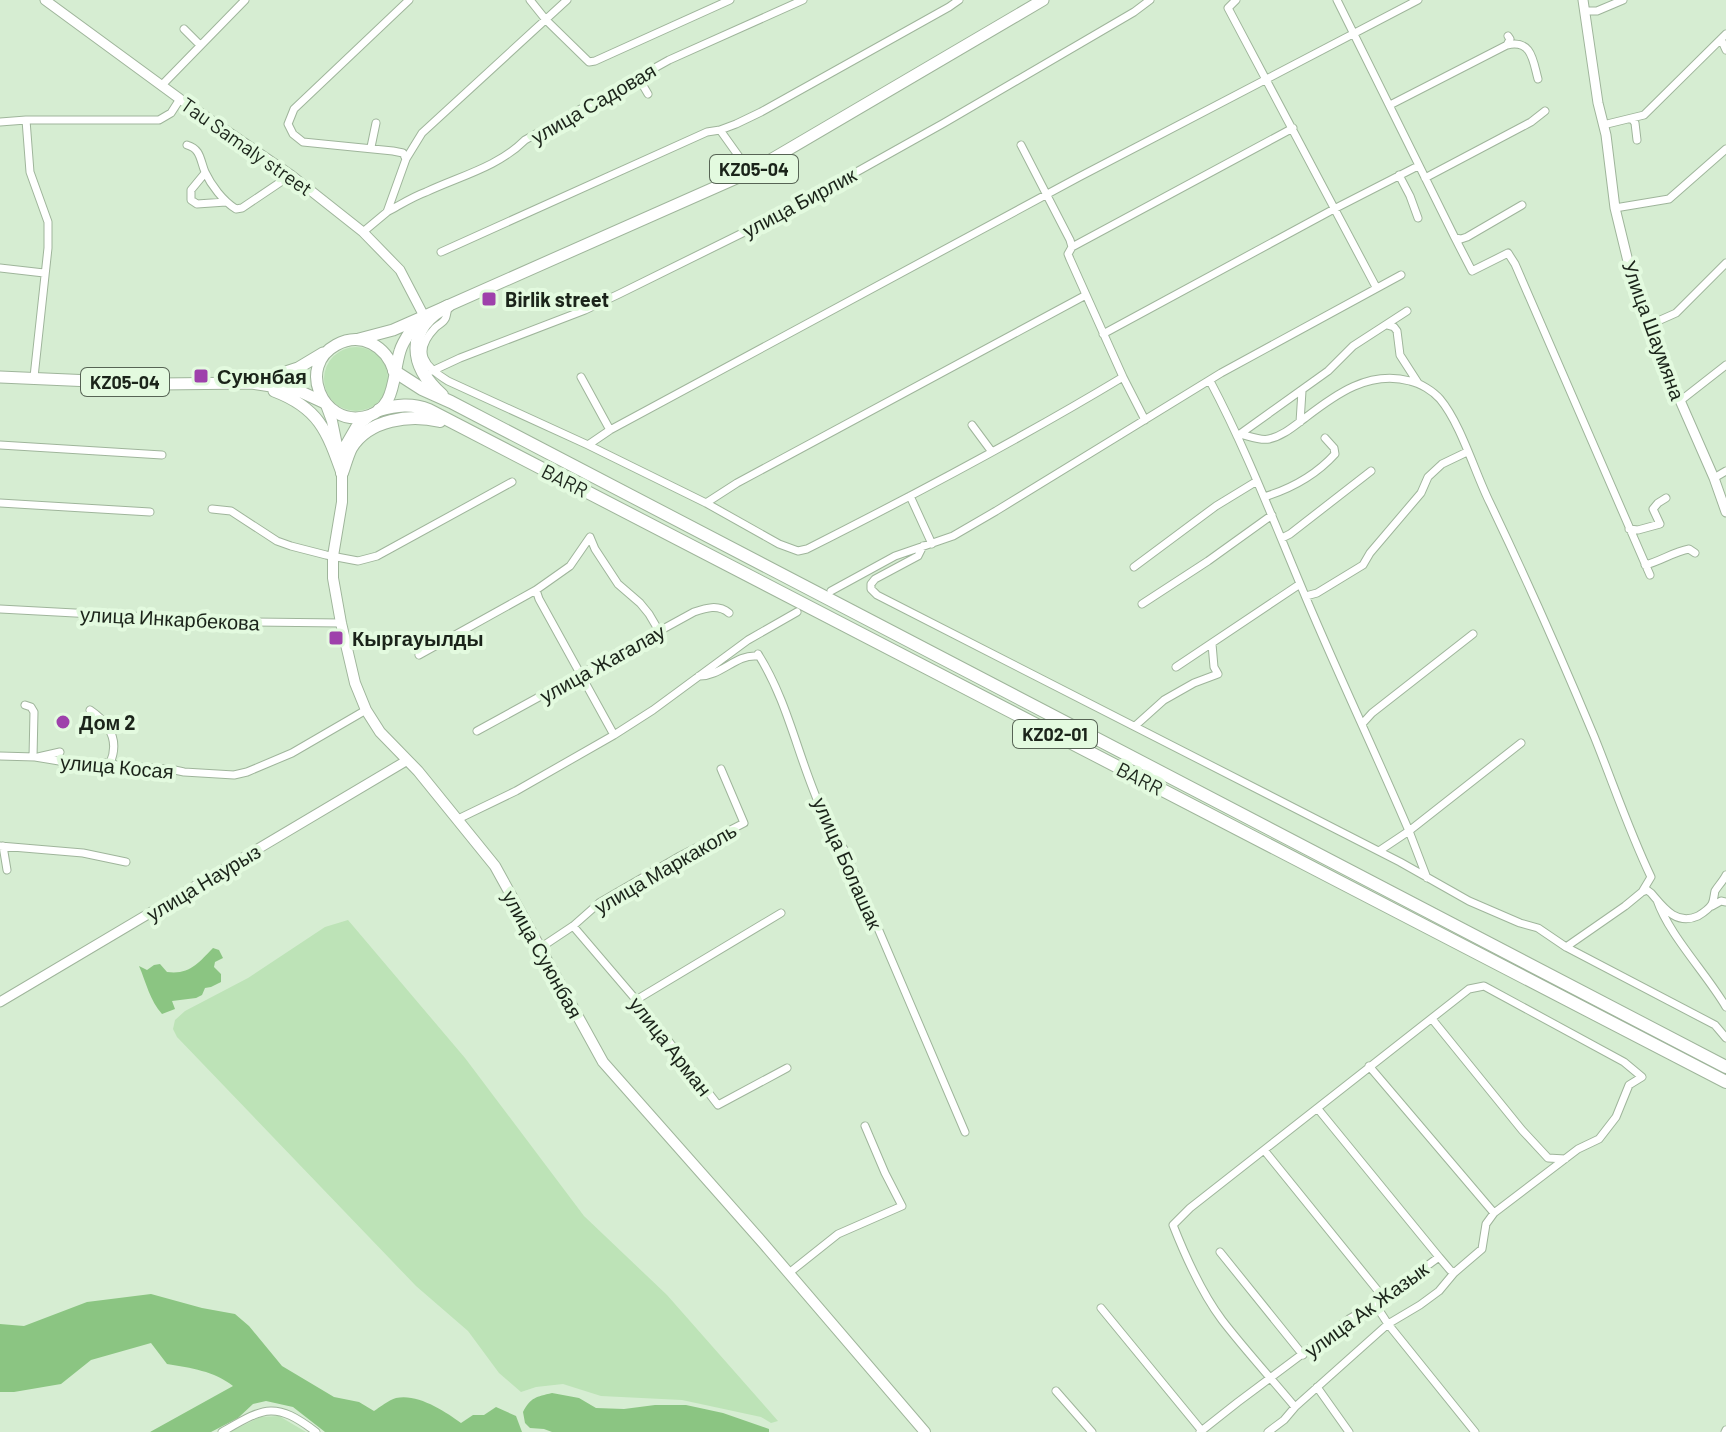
<svg xmlns="http://www.w3.org/2000/svg" width="1726" height="1432" font-family="Barlow,sans-serif">
	<style>
		.green { fill: #bde3b7 }
		.forest { fill: #8bc582 }
		.lines { fill: none; stroke-linecap: round; stroke-linejoin: round }
		.minor-casing { stroke: #9fb59b; stroke-width: 9 }
		.tertiary-casing { stroke: #9fb59b; stroke-width: 11 }
		.secondary-casing { stroke: #9fb59b; stroke-width: 12 }
		.primary-casing { stroke: #9fb59b; stroke-width: 13 }
		.trunk-casing { stroke: #9fb59b; stroke-width: 14 }
		.minor { stroke: #fff; stroke-width: 7 }
		.tertiary { stroke: #fff; stroke-width: 9 }
		.secondary { stroke: #fff; stroke-width: 10 }
		.primary { stroke: #fff; stroke-width: 11 }
		.trunk { stroke: #fff; stroke-width: 12 }
		.poi-dot { fill: #9e41ab; stroke: #e3fadf; stroke-width: 3 }
		.labels { text-anchor: middle; dominant-baseline: central; stroke-width: 8; stroke-linejoin: round; paint-order: stroke }
		.shield { fill: #e3fadf; stroke: #576455; stroke-width: 2 }
		.shield-label { font-size: 18px; font-weight: bold; fill: #1b241a }
		.street-label { font-size: 20px; fill: #1b241a; stroke: #e3fadf }
		.poi-label { font-size: 20px; font-weight: bold; fill: #1b241a; stroke: #e3fadf; text-anchor: start }
	</style>
	<rect width="100%" height="100%" fill="#d6edd2"/>
	<path class="green" d="M324 379a32 32 0 1 1 64 0a32 32 0 1 1-64 0Z
		M348,920l117,138 119,158 83,79 111,126 -7,2 -10,-6 -79,-17 -81,-4 -38,-12 -27,3 -15,5 -22,-19 -31,-42 -52,-45 -239,-249 -4,-8 2,-9 10,-9 63,-33 77,-51z
		M279,1416l27,16h-76l30,-15z"/>
	<path class="forest" d="M213,948l6,2 4,8 -8,4 -1,5 7,7v8l-10,5 -6,1 -3,7 -6,3 -24,3 3,8 -13,5c-12,-13 -16,-32 -23,-48l8,4 7,-5 6,-1 7,8c23,3 31,-9 46,-24z
		M151,1294l51,14 33,6 14,12 33,40 52,31 25,5 15,9c6,-4 15,-11 22,-13 21,-5 49,13 65,25l12,-8h11l12,-8 20,9 6,16h-197l-32,-25 -27,-6 -13,3 -15,14 -27,14h-61l83,-46c-19,-15 -42,-18 -66,-22l-16,-21 -60,17 -30,24 -47,8h-14v-68l24,2 63,-24z
		M552,1393l27,5 17,10 28,1 31,-4h31l37,8 46,16v3h-217l-8,-3 -14,-1 -5,-5 -2,-11c8,-15 13,-15 29,-19z"/>
	<g class="lines">
		<defs>
			<path id="minor" d="M530,0l16,20 43,42 6,-1 135,-61
				M1236,0l-8,8 148,279
				M1337,0l118,238 6,1 6,-2 55,-32
				M1585,11h12l26,-11
				M184,29l16,16
				M1721,39l5,11
				M1507,45c25,-6 26,16 31,34
				M638,77l10,17
				M162,85l83,-85
				M1390,105l117,-60 3,-6 -2,-3
				M1632,119l3,4 2,17
				M26,120l4,52 18,50v26l-14,129
				M0,122l26,-2h133l12,-7 9,-14
				M1603,125l41,-10 82,-81
				M187,145c14,4 13,15 18,27 6,13 18,29 31,37l6,-1 49,-33
				M1021,145l49,95 2,7 -4,7 2,5 53,118
				M371,147l5,-24
				M406,159l-3,-6 -10,-2 -90,-9 -10,-8 -5,-10 6,-15 115,-109
				M750,172l-30,-42 16,-6 25,-12 188,-105 10,-7
				M205,173l-14,17v10l6,4 29,-2
				M1399,175l11,21 8,22
				M1425,178l106,-56 14,-11
				M1615,208l54,-9 57,-50
				M387,212c13,-7 25,-15 39,-20 34,-16 72,-25 99,-52l144,-80 134,-60
				M363,232l24,-20 19,-53 16,-26 145,-133
				M1455,238l17,33 36,-18 7,11 135,311
				M1072,247l221,-119
				M441,252l266,-120 13,-2
				M0,268l44,5
				M448,306c0,1 -2,13 -3,13 -2,4 -7,6 -10,9 -23,24 -10,39 13,53l140,64 118,58 73,41 19,7 9,-2c107,-54 213,-110 316,-172l22,43
				M1387,325l7,2 3,4 3,24 18,28
				M1649,325l27,-12 50,-50
				M1103,334l231,-125 84,-43
				M432,371l28,-13 125,-48 34,-16 166,-82 159,-89 190,-111 16,-12
				M581,377l29,53
				M1210,381c35,66 62,136 91,205 34,82 73,163 108,245l112,-88
				M1680,401l46,-36
				M1300,422l2,-31
				M972,425l20,27
				M1240,434l88,-63 25,-25 54,-35
				M1237,436l3,-2c9,2 20,7 29,5 14,-3 25,-13 36,-21 31,-24 64,-48 105,-37 10,2 23,10 30,18 21,25 35,74 50,104 37,77 71,154 104,233 19,47 35,95 57,141l-9,15 -17,14 -59,41
				M0,445l162,10
				M588,445l22,-15 469,-253 339,-177
				M1714,478l12,-7
				M910,496l22,48
				M1264,497c26,-8 52,-22 71,-43l-1,-6 -9,-10
				M0,503l150,9
				M706,503l31,-20 349,-188
				M212,509l19,2 46,30 14,5 35,9 32,6 19,-5 135,-74
				M1629,529l9,1 22,-6 -7,-15 5,-6 8,-5
				M1282,538l8,-4 81,-63
				M923,546l-5,10 -43,23 -4,5v5l6,6 523,267 69,39 51,22 18,5 28,19 149,78 11,13
				M1645,565c16,-4 28,-13 44,-16l6,4
				M1134,567l82,-61 41,-25
				M536,590l3,9 75,136
				M831,591l64,-35 58,-20 43,-25 225,-138 180,-98
				M1306,596l11,-3 46,-28 7,-12 51,-60 7,-16 14,-13 25,-12
				M1142,604l66,-43 64,-46
				M0,609l243,13 98,1
				M419,655l117,-65 34,-24 20,-29 5,12 23,35 22,19 9,11 10,17
				M1176,667l124,-83
				M699,676c21,1 37,-22 58,-20l1,-2c31,49 41,108 65,159 6,13 15,26 22,38l120,281
				M25,705l6,2 3,5 -1,45
				M90,710c19,13 30,30 20,53
				M1362,724l10,-11 101,-79
				M1135,726l29,-26 30,-17 24,-9 -4,-7 -2,-23
				M477,731l217,-119c12,-4 24,-8 35,1
				M0,756l35,1 36,6h39l10,3 50,3 14,3 50,3 13,-3 45,-19 74,-43
				M38,757l22,-5
				M458,819l58,-28 98,-56 39,-25 95,-70 49,-28
				M0,846l83,7 43,9
				M3,846l4,24
				M1379,851l30,-20 18,47
				M1642,892l5,-2 4,3c12,14 25,33 47,23 5,-3 11,-7 14,-12 2,-4 2,-9 3,-13 3,-5 8,-10 11,-16
				M1657,900c12,35 49,73 69,107
				M1712,906l9,-5 5,1
				M573,926l70,82 75,97 69,-37
				M540,948l33,-22 26,-23 81,-47 64,-33 -23,-54
				M636,1000l145,-87
				M1432,1019l90,111 26,28 17,1
				M1369,1066l125,147
				M1318,1109l121,148
				M1264,1150l119,147
				M1220,1252l83,103
				M789,1273l49,-39 64,-28 -17,-33 -20,-47
				M1375,1304l13,20 87,108
				M1101,1308l101,123
				M1317,1387l32,45
				M1056,1391l36,41
				M222,1432c42,-24 52,-32 94,0
				M1200,1432l38,-30 111,-83 26,-15 64,-47 11,13 4,3 28,-24 4,-25 8,-11 84,-64 21,-10 17,-22 13,-32 13,-8 -18,-15 -140,-76 -15,3 -279,219 -17,17c13,33 28,67 49,95 23,30 49,58 73,87
				M1268,1432l16,-12 11,-13 93,-83 32,-19 19,-14 15,-18
				M1725,1432l1,-2"/>
			<path id="tertiary" d="M45,0l135,99 111,76 72,57 37,38 24,46
				M1583,0l15,103 8,32 9,73 18,74 42,107 39,89 12,34
				M0,1002l406,-241"/>
			<path id="secondary" d="M326,405l6,16 7,34
				M372,414l-16,13 -11,19 -3,27v29l-9,54v22l8,45 14,60 11,27 14,22 38,39 77,95 108,196 160,181 162,189"/>
			<path id="primary" d="M359,339l34,-9 25,-11 332,-147 293,-172
				M394,371c-8,-25 -33,-40 -58,-26 -39,21 -14,81 28,72 33,-7 28,-41 36,-66 3,-11 12,-21 18,-32
				M0,377l160,7 91,-1 46,7 28,13
				M255,382l43,-14 25,-15
				M274,391c45,17 53,40 68,82"/>
			<path id="trunk" d="M394,371l28,18 29,13 1275,665
				M442,395c-33,-29 -37,-67 6,-89
				M379,410c17,-5 33,-7 50,0l1297,672
				M342,473c3,-8 5,-17 9,-25 18,-29 59,-34 89,-27"/>
		</defs>
		<use href="#minor" class="minor-casing"/>
		<use href="#tertiary" class="tertiary-casing"/>
		<use href="#secondary" class="secondary-casing"/>
		<use href="#primary" class="primary-casing"/>
		<use href="#trunk" class="trunk-casing"/>
		<use href="#minor" class="minor"/>
		<use href="#tertiary" class="tertiary"/>
		<use href="#secondary" class="secondary"/>
		<use href="#primary" class="primary"/>
		<use href="#trunk" class="trunk"/>
	</g>
	<g class="poi-dot">
		<rect x="481" y="291" width="16" height="16" rx="4"/>
		<rect x="193" y="368" width="16" height="16" rx="4"/>
		<rect x="328" y="630" width="16" height="16" rx="4"/>
		<circle cx="63" cy="722" r="8"/>
	</g>
	<g class="labels">
		<g class="shield">
			<rect x="710" y="155" width="88" height="28" rx="6"/>
			<rect x="81" y="368" width="88" height="28" rx="6"/>
			<rect x="1013" y="720" width="84" height="28" rx="6"/>
		</g>
		<g class="shield-label">
			<text x="754" y="169">KZ05-04</text>
			<text x="125" y="382">KZ05-04</text>
			<text x="1055" y="734">KZ02-01</text>
		</g>
		<g class="street-label">
			<text transform="translate(593 103) rotate(-30)">улица Садовая</text>
			<text transform="translate(247 146) rotate(35)">Tau Samaly street</text>
			<text transform="translate(799 202) rotate(-28)">улица Бирлик</text>
			<text transform="translate(1654 330) rotate(70)">Улица Шаумяна</text>
			<text transform="translate(565 480) rotate(27)">BARR</text>
			<text transform="translate(170 618) rotate(3)">улица Инкарбекова</text>
			<text transform="translate(602 663) rotate(-29)">улица Жагалау</text>
			<text transform="translate(117 766) rotate(5)">улица Косая</text>
			<text transform="translate(1140 778) rotate(27)">BARR</text>
			<text transform="translate(848 863) rotate(66)">улица Болашак</text>
			<text transform="translate(665 868) rotate(-30)">улица Маркаколь</text>
			<text transform="translate(203 882) rotate(-31)">улица Наурыз</text>
			<text transform="translate(543 954) rotate(61)">улица Суюнбая</text>
			<text transform="translate(671 1046) rotate(52)">улица Арман</text>
			<text transform="translate(1366 1309) rotate(-36)">улица Ак Жазык</text>
		</g>
		<g class="poi-label">
			<text x="505" y="299">Birlik street</text>
			<text x="217" y="376">Суюнбая</text>
			<text x="352" y="638">Кыргауылды</text>
			<text x="79" y="722">Дом 2</text>
		</g>
	</g>
</svg>
